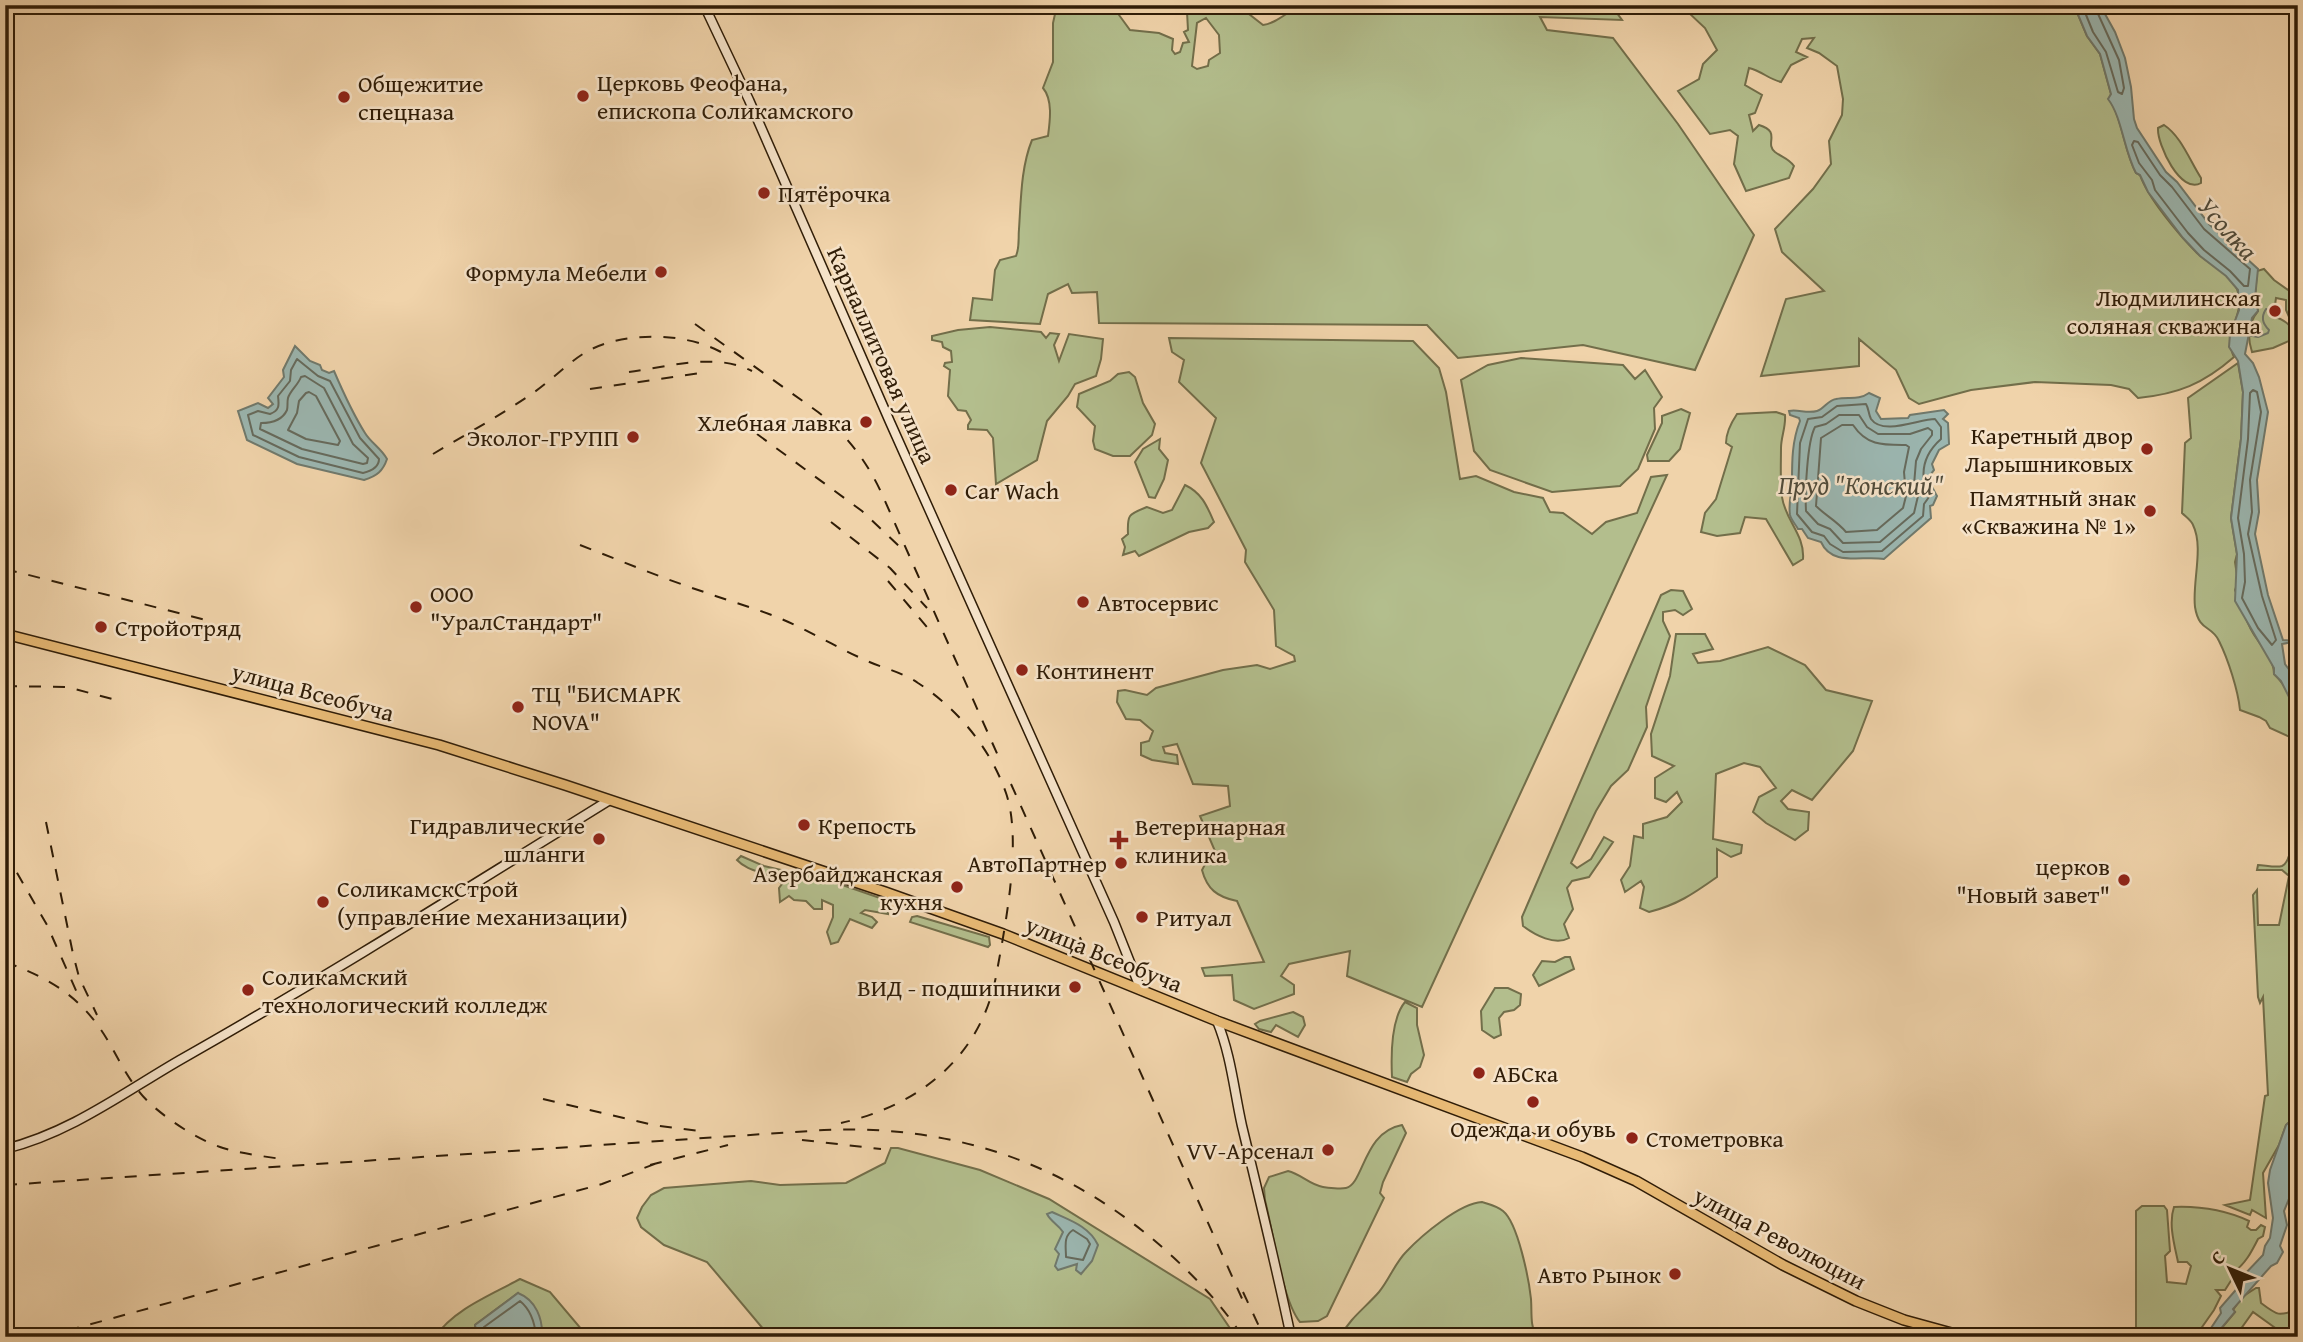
<svg xmlns="http://www.w3.org/2000/svg" width="2303" height="1342" font-family="'Gentium Book Plus',serif">
	<style>
		.green { fill: #b3be8d; stroke: #726e4a; stroke-width: 2; fill-rule: evenodd }
		.water { fill: #9bb6b0; stroke: #70796c; stroke-width: 2 }
		.lines { fill: none; stroke-linecap: round; stroke-linejoin: round }
		.shore { stroke: #666a5c; stroke-width: 2 }
		.stream { stroke: #70796c; stroke-width: 2 }
		.secondary-casing { stroke: #301d07; stroke-width: 11 }
		.primary-casing { stroke: #301d07; stroke-width: 12 }
		.secondary { stroke: #f5e2c8; stroke-width: 8 }
		.primary { stroke: #e8ba75; stroke-width: 9 }
		.rail { stroke: #301d07; stroke-width: 2; stroke-dasharray: 12 12; stroke-linecap: butt }
		.poi-dot { fill: #8f2418; stroke: #f5e2c8; stroke-width: 2.5 }
		.labels { text-anchor: middle; dominant-baseline: central; stroke-width: 5; stroke-linejoin: round; paint-order: stroke }
		.poi-label { font-size: 24px; fill: #301d07; stroke: #f5e2c8; text-anchor: start }
		.street-label { font-size: 24px; fill: #301d07; stroke: #f5e2c8 }
		.water-label { font-size: 26px; font-style: italic; fill: #504b3a; stroke: #f5e2c8 }
	</style>
	<rect width="100%" height="100%" fill="#f0d3aa"/>
	<filter id="stains"><feTurbulence type="fractalNoise" baseFrequency=".00286" numOctaves="4"/><feColorMatrix values="0 0 0 0 .2 0 0 0 0 .09 0 0 0 0 .02 0 0 0 .5 -.17"/></filter>
	<radialGradient id="worn" r=".72"><stop offset=".6" stop-color="#630" stop-opacity="0"/><stop offset="1" stop-color="#630" stop-opacity=".3"/></radialGradient>
	<path class="green" d="M1057,5h61l1,10 11,15 29,3 14,6 -1,11 3,4 5,-2 3,-9 6,-1 -5,-10 4,-2 -1,-18 -16,-7h72l6,9 14,11c15,-2 24,-14 39,-20h309l11,15 -82,-3 7,13 66,8 65,86 76,111 -59,135 -112,-25 -125,13 -31,-33 -328,-2 -2,-31 -25,1 -4,-9 -20,10 -8,30 -70,-4 3,-22 19,2 3,-30 5,-10 16,-4c4,-10 2,-17 3,-27 2,-30 2,-62 13,-89l16,-4c2,-15 5,-36 -5,-48l10,-26v-39zM1206,18l13,17 1,18 -11,7 -1,6 -11,3 -5,-3 5,-43z
		M1685,5h389l13,31 13,18 11,40 -2,5c13,18 15,52 27,74l4,2c8,23 38,59 57,78 12,11 34,21 40,36 10,25 -15,43 -3,68 -31,27 -56,37 -96,41l-9,-9 -18,-4 -76,-3 -64,8 -52,14 -10,-6 -13,-28 -37,-31v27l-98,10 25,-77 38,-8 -42,-39 -7,-23 38,-40 18,-25 -2,-23 13,-26 1,-16 -6,-33 -18,-13 -12,-5 7,-10 -12,1 -6,13 11,5 -16,8 -10,17c-13,-3 -19,-11 -32,-14l-4,17 17,10 -7,18 -6,2 4,16 6,-6c23,7 5,18 16,27 8,6 13,6 19,14l-5,12 -43,13 -12,-27 4,-28 -8,-6 -20,4 -32,-43 21,-12 4,-15 14,-14 -12,-22 -15,-14z
		M2164,125c17,11 26,36 37,53v5c-20,12 -44,-38 -43,-55z
		M2264,269l10,11 24,17v31l-3,-8 -5,-1 -4,-9v-10l-10,-2 -1,7 -4,4 1,7c12,3 20,9 26,21l-25,11 -21,4c-5,-15 -4,-29 6,-41l-3,-13 2,-27z
		M990,327l51,5 5,6 4,-5 9,1 -5,11 5,16 10,-27 34,5 -2,20 -5,17 -21,8 -7,12 -21,25 -10,39 -41,24 -3,-46 -6,-8 -19,-1v-4l3,-5 -5,-9 -8,-1 -10,-14 2,-26 -6,-4 1,-3 7,-1 -1,-11 -8,-4 -1,-5 -10,-2v-4l26,-6z
		M1169,338l244,3 26,27 7,24 14,87 16,-3 38,16 29,6 7,14 13,1 29,21 14,-12 31,-9 14,-36 16,-2 -245,532 -75,-31 3,-25 -61,13 -8,12 13,9v9l-40,15 -20,-9 -2,-25 -27,1 -3,-8 62,-6 -27,-61c-20,-4 -30,-12 -35,-31l9,-17 4,-2 -15,-35 30,-10 -2,-20 -35,-2 -16,-40 -14,3 2,6 12,2 1,9 -26,-4 -11,-5v-12l8,-2 4,-10 -13,-11 -14,-1 -9,-17 1,-11 7,-1 22,5 9,-7 67,-18 34,-5 13,4 25,-8 -1,-5 -18,-10 -2,-36 -29,-48 1,-12 -45,-87 15,-45 -37,-36 5,-22 -12,-8z
		M1521,358l102,7 12,14 10,-9 17,27 -8,11 1,21 -17,40 -18,17 -68,6 -62,-22 -16,-19 -13,-71 27,-15z
		M2238,363l5,29 -2,47 -10,79 6,36 -2,8 3,20 -3,8c6,14 10,30 18,43 8,13 21,26 21,41 20,19 24,43 24,69l-6,-5 -22,-10 -4,-7 -7,-4 -19,-7c-2,-20 -12,-51 -21,-69 -7,-16 -20,-9 -24,-34 -3,-24 9,-60 -2,-82 -2,-5 -7,-8 -11,-12l3,-70 6,-5 -3,-40z
		M1129,372l6,5 8,26 12,21 -3,11 -22,21h-17l-18,-7 -2,-8 2,-15 -18,-19 2,-13 31,-13 8,-7z
		M1681,409l9,4 -10,36 -11,12h-21l-1,-6 15,-32v-7z
		M1776,412l9,3c1,12 -4,22 -4,33 0,16 -1,33 1,49 3,23 23,38 21,62l-10,6 -27,-46 -21,-2 -5,16 -23,3 -16,-4 4,-19 11,-14 16,-52 -6,-4c0,-11 5,-20 11,-29z
		M1160,439l-1,10 9,11 -4,19 -9,19 -6,-1 -14,-35 8,-13z
		M1185,485c17,8 22,21 29,37l-6,6 -19,4 -50,24 -4,-5 -12,4 2,-8 -3,-8 6,-5c-1,-20 1,-20 19,-27l16,6 9,-3z
		M1671,590l12,1 9,18 -9,6 -8,-5 -12,2v9l7,15 -24,71 1,20 -19,43 -17,16 -15,25 -25,52 6,5 14,-9 13,-22 9,5 -24,35 -17,4 -5,7 6,21 -9,15 5,14c-14,8 -34,-3 -46,-12l-1,-9 139,-322z
		M1676,634h29l8,15 -20,5 5,9 22,-2 48,-14 37,18 21,25 46,11 -19,50 -41,49 -20,-10 -11,11 7,8 21,3 -1,18 -13,10 -29,-17 -13,-11 6,-15 17,-9 -16,-21 -16,-4 -28,11 -3,65 29,6 -1,8 -10,4 -14,-8v28c-24,17 -40,28 -68,35l-9,-4 4,-21 -3,-6 -16,11 -4,-12 9,-14 4,-30 9,2v-14l24,-7 15,-15 -5,-10 -11,10 -11,-4v-20l19,-12 -22,-10 -1,-22 19,-58z
		M2293,826h5v74l-4,46 4,23v145l-12,11 -7,20 -16,28 3,45 -14,-8 -2,5 -25,-10 25,-5 15,-104 3,-1 -5,-98 -3,6 -2,-6 -5,-102 4,-5 1,35h21l10,-49 -7,-6h-25l1,-5c6,0 18,3 24,1 10,-5 10,-30 11,-40z
		M741,856l23,10 34,8 4,-3 78,27 1,5 7,4v7l-23,-4 -4,3 11,4 5,5 -5,6 -22,-9 -12,23 -7,2 -4,-12 6,-15v-12l-11,-5v9h-8l-8,-8 -12,-1 -5,-4 -9,6 -1,-14 3,-4c-12,-13 -32,-10 -45,-24z
		M917,916l72,21 1,8 -2,2 -78,-25 2,-5z
		M1565,957h5l4,12 -35,17 -6,-11 9,-14 13,1z
		M1495,988h13l13,6 -1,11 -6,5 -10,2 -5,6 2,17 -7,3 -12,-8 -1,-19z
		M1405,1002l12,6v17l7,30 -4,12 -9,7 -4,8 -15,-5c-1,-21 -1,-58 13,-75z
		M1293,1012l10,5 2,8 -7,12 -22,-12 -5,7 -12,-3 -4,-5 5,-3z
		M1402,1125l4,8 -23,49 -3,11 4,5 -57,118 -9,5 -18,1c-18,-22 -27,-91 -35,-122l-1,-12 5,-11 19,-6c13,3 22,14 35,16 5,1 18,2 23,1 18,-4 17,-56 56,-63z
		M891,1148h7l82,22 69,29 161,100 26,38h-466l-63,-75 -43,-17 -23,-18 -4,-9 5,-11 9,-12 13,-7 87,-7 29,4 66,-2 39,-20z
		M1482,1202c7,2 15,4 21,9 15,12 26,69 28,88 1,14 -1,25 5,38h-196c10,-19 26,-30 39,-45 10,-12 16,-29 27,-40 16,-17 54,-49 76,-50z
		M2142,1206h22l3,4 3,41 -5,5 2,26 19,2 5,-18 -4,-4h-9c-3,-15 -10,-38 -4,-55 26,-1 51,3 75,14l-2,6 4,3h5l5,-5 4,2 -2,9 -5,3c-6,12 -13,26 -26,34v6l-7,11h-9l5,6 -7,14 -19,27h-59v-126z
		M520,1279l30,13 38,45h-46l1,-4 -25,-40 -43,32 2,12h-42c19,-28 56,-42 85,-58z
		M2256,1288h3l2,15c17,13 17,13 37,7v9l-13,16 -32,-23 -18,25h-21l21,-25 -2,-2 9,-13z"/>
	<path class="water" d="M2074,5h26l15,27 10,26 6,29 3,32 3,9 29,44 11,10 32,42 49,45 -3,29 3,13 -6,7 -7,36 8,9 6,14 9,35 -11,68 2,32 -4,22 13,61 15,45 15,1 -16,3 3,20 13,18v33l-17,-34 -7,-7v-6l-39,-67 2,-47 -6,-36 10,-79 2,-47 -5,-31 -9,-14 1,-13 9,-24 -1,-20 -12,-14 -26,-20 -17,-18 -35,-46 -8,-17 -4,-2c-12,-22 -14,-56 -28,-74l3,-5 -11,-40 -13,-18z
		M295,346l15,15 10,4 2,5 7,3 5,-2c9,21 19,43 31,62 6,10 16,15 22,26 -4,12 -10,17 -23,21l-67,-16 -50,-24 -9,-29 20,-8 10,5 5,-4 -5,-6 16,-21 -1,-7z
		M1869,393l11,5 -4,13 5,8 27,-1 2,-3 34,-5 4,4 -5,5 5,4 1,21 -10,6 -7,14 2,6c-8,9 -2,17 3,26l-4,9 -3,1 1,12 -47,41c-21,-4 -52,8 -63,-17l-13,-4 -6,-9h-4c-2,-4 -7,-9 -8,-14 -2,-12 2,-23 2,-34 0,-20 0,-40 8,-60l-1,-3 -9,-3 -1,-4c9,-2 18,3 28,0 7,-2 11,-11 19,-12 12,-3 22,2 33,-6z
		M2298,1114v40l-7,15 2,20 -9,22 3,14 -7,21 3,6 -6,11 -6,3 -38,43 2,3 -21,25h-9l16,-24 -1,-5 21,-24 2,-8 20,-21 2,-9 5,-8 3,-20 -5,-35 2,-13 16,-45z
		M1052,1212c17,8 37,14 46,33l-6,16 -11,13 -5,-4 1,-6 -19,6 -3,-4 4,-12 -4,-5 8,-17c-5,-8 -12,-10 -16,-18z
		M518,1293c18,7 25,26 24,44h-65l-2,-12z"/>
	<g class="lines">
		<path class="shore" d="M2082,5l11,27 13,20 12,40 4,2 2,-6 -5,-28 -25,-55
			M2134,141l4,1 22,33 12,12 32,42 46,40 -2,17h-4l-14,-15 -26,-21 -16,-17 -33,-43 -3,-10 -13,-17 -7,-18z
			M297,359l21,17 12,5 30,57 19,21c0,8 -8,12 -16,14l-64,-16 -46,-22 -5,-20 10,-4 12,3c10,-4 9,-9 8,-18l12,-15 1,-11z
			M305,376l19,12 29,56 15,14 -1,5 -4,1 -61,-15 -42,-20 1,-6c10,0 21,-2 26,-13 1,-4 0,-8 1,-12 2,-7 10,-13 13,-21z
			M2253,390l4,2 4,20 -11,68 2,32 -4,22 14,62 14,44 -4,5 -14,-17 -16,-30 3,-16 -1,-28 -6,-36 10,-79 2,-46z
			M309,392l7,4 24,45 -2,4 -32,-6 -18,-9 9,-17 2,-12 7,-8z
			M1866,404c3,5 2,9 5,15 12,17 48,0 64,0l6,8v12c-18,16 -22,36 -12,58l-5,7 -1,12 -41,35 -39,1 -13,-8 -6,-8 -12,-4 -15,-18 3,-71 8,-24 14,-2 15,-11z
			M1839,415h20l8,12 11,7h32l18,-6 4,3v4l-11,14 -5,12 -2,24 4,11 -4,17 -34,29 -37,1 -13,-14 -12,-5 -12,-13c-1,-18 1,-69 9,-84l11,-3z
			M1842,425h11c14,21 30,20 53,20l3,2 -5,25 2,24 -3,12 -26,22 -31,2c-9,-11 -20,-16 -30,-26l5,-68z
			M1073,1230l14,9 3,5 -7,16 -17,-3c0,-10 -3,-21 7,-27z
			M483,1337l1,-10 36,-26c11,9 15,22 16,36"/>
		<path class="stream" d="M2247,335l11,2 10,-4 1,-3c-7,-7 -8,-13 -3,-21l9,2"/>
		<defs>
			<path id="secondary" d="M704,5l45,95 141,322 224,500 27,68
				M1217,1021c14,34 17,69 25,105 17,70 34,140 49,211
				M5,1149c65,-16 118,-56 175,-89 145,-82 286,-171 428,-259"/>
			<path id="primary" d="M5,634l434,111 126,40 320,107 118,42 214,87 365,136 54,24 147,84 73,36 48,19 62,17"/>
		</defs>
		<use href="#secondary" class="secondary-casing"/>
		<use href="#primary" class="primary-casing"/>
		<use href="#secondary" class="secondary"/>
		<use href="#primary" class="primary"/>
		<path class="rail" d="M695,324l123,88c28,22 48,48 63,80l118,266
			M629,372c39,-5 86,-20 123,-1
			M590,389l111,-16
			M757,434l105,77 39,37
			M433,454c32,-19 66,-38 97,-59 20,-13 36,-31 56,-43 37,-21 98,-20 135,0
			M831,522l59,46 37,40
			M580,545c41,16 82,33 124,47 25,9 51,16 75,26 29,12 57,29 86,42 17,8 37,12 53,23 39,25 73,66 88,110 16,46 0,129 -9,178 -14,84 -76,134 -156,152
			M5,569l205,52
			M888,581l44,52
			M5,686l62,1 53,14
			M1011,784l233,519
			M46,822l27,132 6,23 18,38
			M5,852l42,73 31,70
			M5,962c50,18 80,38 106,84 12,22 24,45 43,61 20,17 45,33 69,41 19,6 40,8 58,11
			M543,1099l110,26 46,6
			M802,1140l79,9
			M650,1165l78,-20
			M5,1185l819,-55c133,-6 251,36 349,127 26,24 50,50 70,80
			M1243,1292l21,45
			M44,1337l558,-153 58,-22"/>
	</g>
	<g class="poi-dot">
		<circle cx="583" cy="96" r="7"/>
		<circle cx="344" cy="97" r="7"/>
		<circle cx="764" cy="193" r="7"/>
		<circle cx="661" cy="272" r="7"/>
		<circle cx="2275" cy="311" r="7"/>
		<circle cx="866" cy="422" r="7"/>
		<circle cx="633" cy="437" r="7"/>
		<circle cx="2147" cy="449" r="7"/>
		<circle cx="951" cy="490" r="7"/>
		<circle cx="2150" cy="511" r="7"/>
		<circle cx="1083" cy="602" r="7"/>
		<circle cx="416" cy="607" r="7"/>
		<circle cx="101" cy="627" r="7"/>
		<circle cx="1022" cy="670" r="7"/>
		<circle cx="518" cy="707" r="7"/>
		<circle cx="804" cy="825" r="7"/>
		<circle cx="599" cy="839" r="7"/>
		<path d="M1115.5 829.5h7v7h7v7h-7v7h-7v-7h-7v-7h7z"/>
		<circle cx="1121" cy="863" r="7"/>
		<circle cx="2124" cy="880" r="7"/>
		<circle cx="957" cy="887" r="7"/>
		<circle cx="323" cy="902" r="7"/>
		<circle cx="1142" cy="917" r="7"/>
		<circle cx="1075" cy="987" r="7"/>
		<circle cx="248" cy="990" r="7"/>
		<circle cx="1479" cy="1073" r="7"/>
		<circle cx="1533" cy="1102" r="7"/>
		<circle cx="1632" cy="1138" r="7"/>
		<circle cx="1328" cy="1150" r="7"/>
		<circle cx="1675" cy="1274" r="7"/>
	</g>
	<g class="labels">
		<g class="poi-label">
			<text x="597" y="82">Церковь Феофана,<tspan x="597" dy="28">епископа Соликамского</tspan></text>
			<text x="358" y="83">Общежитие<tspan x="358" dy="28">спецназа</tspan></text>
			<text x="778" y="193">Пятёрочка</text>
			<text x="647" y="272" text-anchor="end">Формула Мебели</text>
			<text x="2261" y="297" text-anchor="end">Людмилинская<tspan x="2261" dy="28">соляная скважина</tspan></text>
			<text x="852" y="422" text-anchor="end">Хлебная лавка</text>
			<text x="2133" y="435" text-anchor="end">Каретный двор<tspan x="2133" dy="28">Ларышниковых</tspan></text>
			<text x="619" y="437" text-anchor="end">Эколог-ГРУПП</text>
			<text x="965" y="490">Car Wach</text>
			<text x="2136" y="497" text-anchor="end">Памятный знак<tspan x="2136" dy="28">«Скважина № 1»</tspan></text>
			<text x="430" y="593">ООО<tspan x="430" dy="28">"УралСтандарт"</tspan></text>
			<text x="1097" y="602">Автосервис</text>
			<text x="115" y="627">Стройотряд</text>
			<text x="1036" y="670">Континент</text>
			<text x="532" y="693">ТЦ "БИСМАРК<tspan x="532" dy="28">NOVA"</tspan></text>
			<text x="585" y="825" text-anchor="end">Гидравлические<tspan x="585" dy="28">шланги</tspan></text>
			<text x="818" y="825">Крепость</text>
			<text x="1135" y="826">Ветеринарная<tspan x="1135" dy="28">клиника</tspan></text>
			<text x="1107" y="863" text-anchor="end">АвтоПартнер</text>
			<text x="2110" y="866" text-anchor="end">церков<tspan x="2110" dy="28">"Новый завет"</tspan></text>
			<text x="943" y="873" text-anchor="end">Азербайджанская<tspan x="943" dy="28">кухня</tspan></text>
			<text x="337" y="888">СоликамскСтрой<tspan x="337" dy="28">(управление механизации)</tspan></text>
			<text x="1156" y="917">Ритуал</text>
			<text x="262" y="976">Соликамский<tspan x="262" dy="28">технологический колледж</tspan></text>
			<text x="1061" y="987" text-anchor="end">ВИД - подшипники</text>
			<text x="1493" y="1073">АБСка</text>
			<text x="1533" y="1128" text-anchor="middle">Одежда и обувь</text>
			<text x="1646" y="1138">Стометровка</text>
			<text x="1314" y="1150" text-anchor="end">VV-Арсенал</text>
			<text x="1661" y="1274" text-anchor="end">Авто Рынок</text>
		</g>
		<g class="street-label">
			<text transform="translate(882 355) rotate(66)">Карналлитовая улица</text>
			<text transform="translate(313 692) rotate(15)">улица Всеобуча</text>
			<text transform="translate(1104 954) rotate(22)">улица Всеобуча</text>
			<text transform="translate(1780 1238) rotate(28)">улица Революции</text>
		</g>
		<g class="water-label">
			<text transform="translate(2228 228) rotate(48)">Усолка</text>
			<text x="1861" y="484">Пруд "Конский"</text>
		</g>
	</g>
	<rect width="2303" height="1342" fill="none" stroke="#f0d3aa" stroke-width="28"/>
	<rect x="7" y="7" width="2289" height="1328" fill="none" stroke="#301d07" stroke-width="3.5"/>
	<rect x="14" y="14" width="2275" height="1314" fill="none" stroke="#301d07" stroke-width="2"/>
	<g transform="translate(2230 1269) rotate(313)" stroke="#f5e2c8" stroke-width="5" paint-order="stroke">
	<path d="M0-5L12 26L0 18L-12 26Z" fill="#301d07"/>
	<text y="-10" font-size="19" font-weight="bold" text-anchor="middle" fill="#301d07">С</text>
	</g>
	<rect width="100%" height="100%" filter="url(#stains)"/>
	<rect width="100%" height="100%" fill="url(#worn)"/>
</svg>
